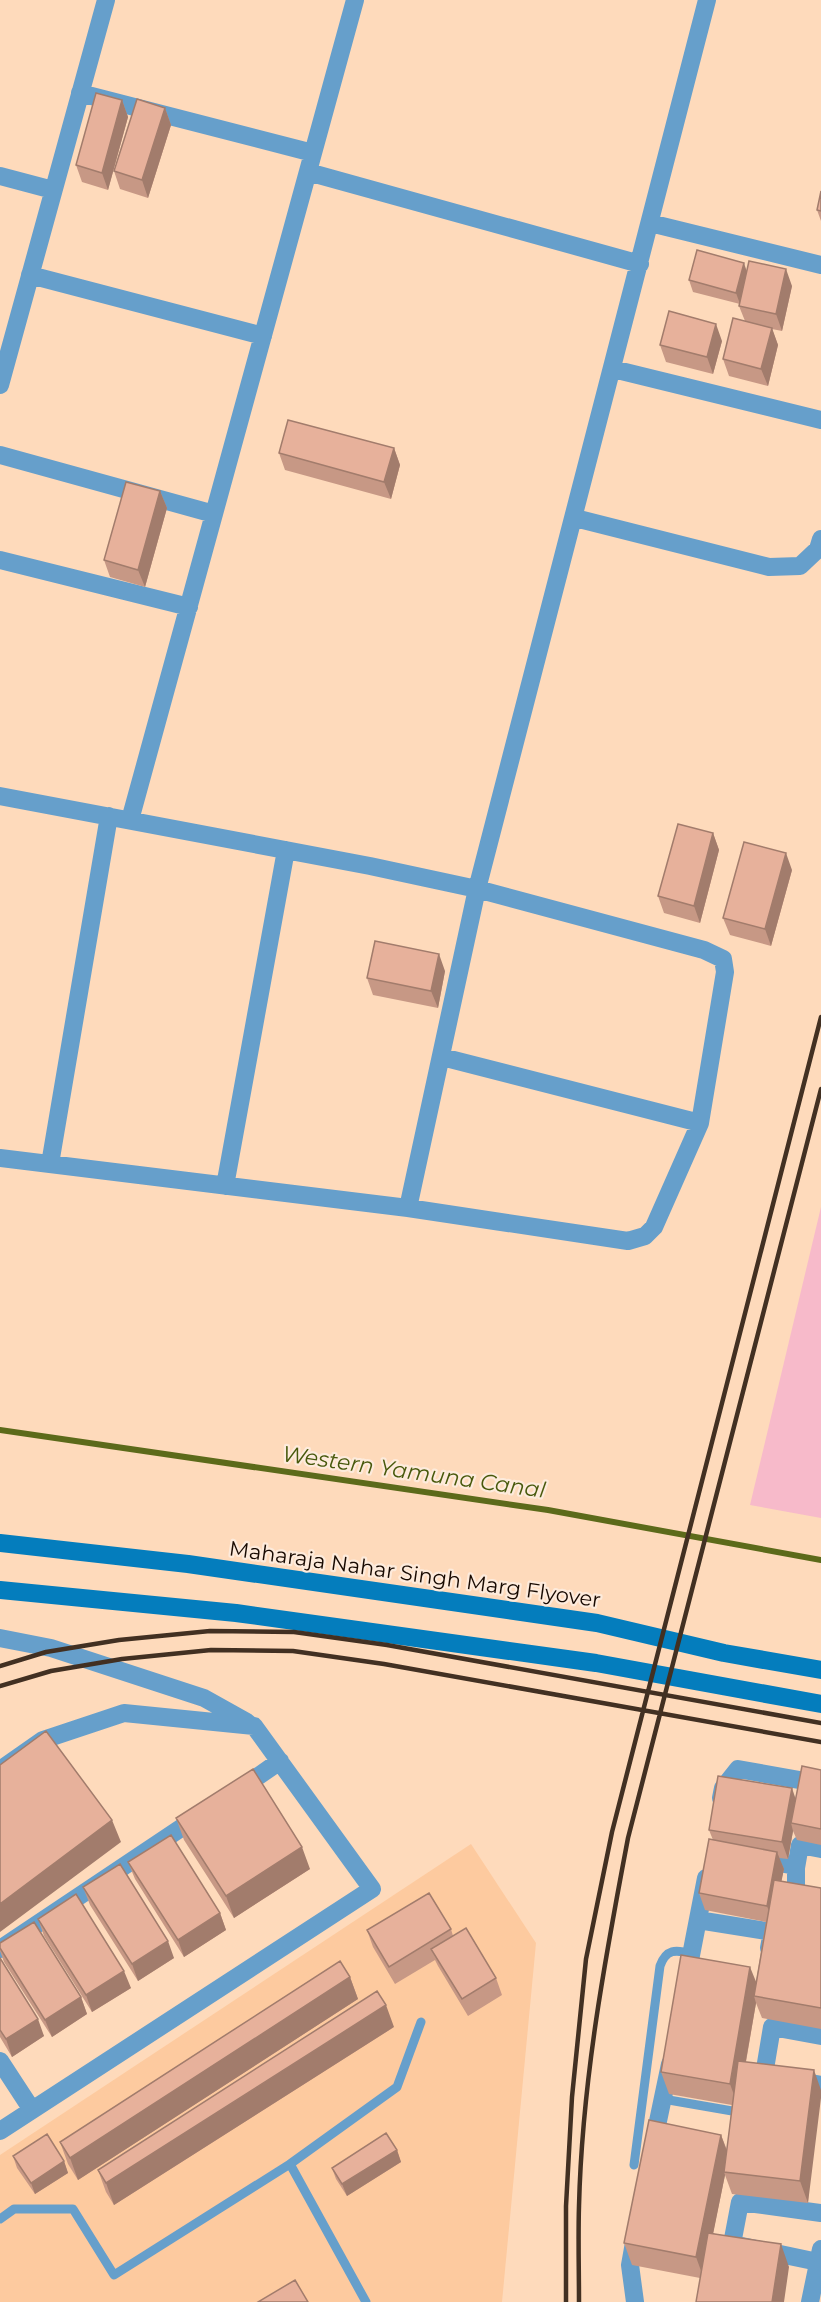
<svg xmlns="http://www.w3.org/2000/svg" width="821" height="2302" font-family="Montserrat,sans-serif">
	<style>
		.built { fill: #fdca9f }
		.green { fill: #f7baca }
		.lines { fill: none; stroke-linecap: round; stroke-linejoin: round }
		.stream { stroke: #5c6a1a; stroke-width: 6 }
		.service { stroke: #669fcb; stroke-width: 9 }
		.minor { stroke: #669fcb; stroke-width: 18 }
		.secondary { stroke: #047dbd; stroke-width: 18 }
		.rail { stroke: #423022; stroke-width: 4.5 }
		.wall { fill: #c79885 }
		.shaded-wall { fill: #a27c6c }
		.building { fill: #e7b19b; stroke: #a27c6c; stroke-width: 1.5 }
		.labels { text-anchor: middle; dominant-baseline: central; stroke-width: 4.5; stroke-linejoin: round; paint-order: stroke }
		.street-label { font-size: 21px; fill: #170900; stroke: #fdebdc }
		.water-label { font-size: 22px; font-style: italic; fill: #48590c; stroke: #fdebdc }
	</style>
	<rect width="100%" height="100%" fill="#fedabb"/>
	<path class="built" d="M471,1844l65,99 -34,359h-502v-147z"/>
	<path class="green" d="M821,1207v311l-71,-13z"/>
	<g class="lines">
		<path class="stream" d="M0,1430l548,80 273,50"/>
		<path class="service" d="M663,2099l75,13 -1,4
			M290,2164l107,-77 24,-65
			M634,2165l26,-199c6,-17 16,-17 31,-12
			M0,2219l14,-10h59l41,66 176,-111 76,138"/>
		<path class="minor" d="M80,93l233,60
			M308,172l332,92
			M0,176l53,14
			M650,223l171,42
			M30,275l233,61
			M613,369l208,51
			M0,385l106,-385
			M0,455l214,59
			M575,518l194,49 31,-1 18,-17 3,-10
			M0,560l189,47
			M0,796l370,70 107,23 227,61 19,9 2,13 -25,151 -46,104 -9,9 -17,5 -220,-33 -408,-50
			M130,820l225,-820
			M442,1057l258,66
			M50,1164l59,-348
			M225,1186l61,-336
			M408,1208l69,-319 230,-889
			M0,1638l51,10 153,50 43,24
			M0,1770l43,-30 81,-27 130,13 118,163 -372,242
			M237,1791l43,-30
			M721,1798l2,-10 15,-19 83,15
			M757,1859l33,6 6,3v27l25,5
			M796,1868l4,-23 21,4
			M698,1920l74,12 -3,16
			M0,1949l199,-133
			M686,1981l20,-103
			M821,2036l-49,-9 -8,48 57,10
			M0,2061l32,49
			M653,2145l17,-81
			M818,2262l-86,-18 8,-42 81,11
			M635,2302l-5,-37 5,-28
			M810,2302l11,-53"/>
		<path class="secondary" d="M0,1543l188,21 409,59 127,30 97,17
			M0,1590l236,23 360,50 225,41"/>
		<path class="rail" d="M0,1666l46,-14 73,-12 91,-9 84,1 93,13 434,78
			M0,1686l51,-15 71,-12 89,-9 82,1 91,13 437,78
			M566,2302v-96l6,-109 14,-138 26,-127 209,-815
			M579,2302c0,-32 -1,-64 0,-96 3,-124 26,-247 49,-368l193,-749"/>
	</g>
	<path class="wall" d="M122,100l6,17 -20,73 -26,-8 -6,-17z
		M165,108l6,17 -23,73 -28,-9 -6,-18z
		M821,191v30l-4,-11z
		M747,271l45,15 -10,45 -10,-2 6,16 -10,41 -39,-10 -6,-17 22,-38 -6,-15 1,-2 -47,-12 -4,-12z
		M722,341l-9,33 -47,-12 -6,-17z
		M394,448l6,17 -9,34 -106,-29 -6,-17z
		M160,491l7,17 -22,79 -35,-10 -6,-17z
		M713,833l6,17 -19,73 -36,-10 -6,-17z
		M792,870l-21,76 -41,-11 -7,-17z
		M445,971l-7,37 -65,-13 -6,-17z
		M821,1770v75l-24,-5 -4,-9 -5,28 -9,-1 5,11 -3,12 40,7v141l-59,-11 -6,-15 -10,59 68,8 -6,133 -76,-9 -7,-19 -12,58 76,34 -89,11 -68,-13 -8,-22 97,-108 6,15 5,-45 -63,-11 -8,-22 95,-90 10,-60 -61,-12 -6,-17 14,-53 -4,-10 87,-31z
		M176,1818l134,51 -76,49 -50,-78z
		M128,1862l92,51 6,17 -42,27 -49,-78z
		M83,1887l91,71 -36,23 -48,-76z
		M38,1919l93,69 -39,24 -48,-76z
		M451,1929l2,7 43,42 6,17 -34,21 -30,-50 -3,-6 -40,24 -22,-37 -6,-17z
		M0,1943l81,54 6,17 -35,23 -48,-75 -4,-11z
		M0,1958l44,78 -32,21 -12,-20z
		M350,1977l8,22 -280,181 -10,-16 -8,-22z
		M394,2027l-280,178 -8,-13 -8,-22z
		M397,2150l4,12 -54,34 -11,-17 -4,-11z
		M13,2156l51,5 4,12 -33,21 -18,-26z"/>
	<path class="shaded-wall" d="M122,100l6,17 -20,73 -6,-17z
		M165,108l6,17 -23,73 -6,-18z
		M744,263l4,12 -8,29 -4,-11z
		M786,269l6,17 -10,45 -6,-17z
		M716,324l6,17 -9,33 -6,-17z
		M772,328l6,17 -10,41 -7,-17z
		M394,448l6,17 -9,34 -7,-17z
		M160,491l7,17 -22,79 -7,-17z
		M713,833l6,17 -19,73 -6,-17z
		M786,853l6,17 -21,76 -6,-17z
		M439,954l6,17 -7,37 -7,-17z
		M792,1788l6,18 -7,17 2,8 -5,28 -6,-17z
		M112,1820l9,22 -121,90v-28z
		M302,1847l8,22 -76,49 -8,-22z
		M777,1852l7,17 -11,54 -6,-17z
		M220,1913l6,17 -42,27 -6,-17z
		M168,1941l6,17 -36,23 -6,-17z
		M750,1967l9,22 -5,7 2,7 -18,103 -8,-22z
		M124,1971l7,17 -39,24 -6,-17z
		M350,1977l8,22 -280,181 -8,-22z
		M81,1997l6,17 -35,23 -7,-17z
		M386,2005l8,22 -280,178 -8,-22z
		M38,2019l6,17 -32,21 -6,-18z
		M814,2070l7,20v8l-13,105 -8,-22z
		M721,2135l8,22 -5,15 1,3 -21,104 -8,-22z
		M397,2150l4,12 -54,34 -5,-12z
		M64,2161l4,12 -33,21 -4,-11z
		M781,2244l8,23 -5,35h-12z"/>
	<path class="building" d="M96,93l26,7 -20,73 -26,-8z
		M137,99l28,9 -23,72 -28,-9z
		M821,191v20l-4,-1z
		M697,250l47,13 -8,30 -47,-13z
		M749,261l37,8 -10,45 -37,-8z
		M669,311l47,13 -9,33 -47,-12z
		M733,318l39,10 -11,41 -38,-10z
		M288,420l106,28 -10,34 -105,-29z
		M126,482l34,9 -22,79 -34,-10z
		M678,824l35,9 -19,73 -36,-10z
		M744,842l42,11 -21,76 -42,-11z
		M375,941l64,13 -8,37 -64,-13z
		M46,1731l66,89 -112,84v-139z
		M802,1766l19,4v59l-30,-6z
		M253,1769l49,78 -76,49 -50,-78z
		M718,1776l74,12 -10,54 -73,-12z
		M171,1835l49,78 -42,27 -50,-78z
		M709,1839l68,13 -10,54 -68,-13z
		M120,1864l48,77 -36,23 -49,-77z
		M774,1880l47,8v120l-67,-12z
		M429,1893l22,36 -62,38 -22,-37z
		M76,1894l48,77 -38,24 -48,-76z
		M34,1922l47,75 -36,23 -45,-72v-5z
		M466,1928l30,50 -34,21 -31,-50z
		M681,1955l69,12 -20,117 -69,-12z
		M0,1958l38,61 -32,20 -6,-9z
		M340,1961l10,16 -280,181 -10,-16z
		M377,1991l9,14 -280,178 -8,-13z
		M738,2061l76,9 -14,111 -76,-9z
		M649,2120l72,15 -25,122 -72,-14z
		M386,2133l11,17 -55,34 -10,-16z
		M47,2134l17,27 -33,22 -18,-27z
		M708,2233l73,11 -9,58h-76z
		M295,2280l13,22h-50z"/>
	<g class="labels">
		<g class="street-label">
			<text transform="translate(415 1574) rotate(8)">Maharaja Nahar Singh Marg Flyover</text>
		</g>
		<g class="water-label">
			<text transform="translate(414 1472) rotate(8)">Western Yamuna Canal</text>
		</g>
	</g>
</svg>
